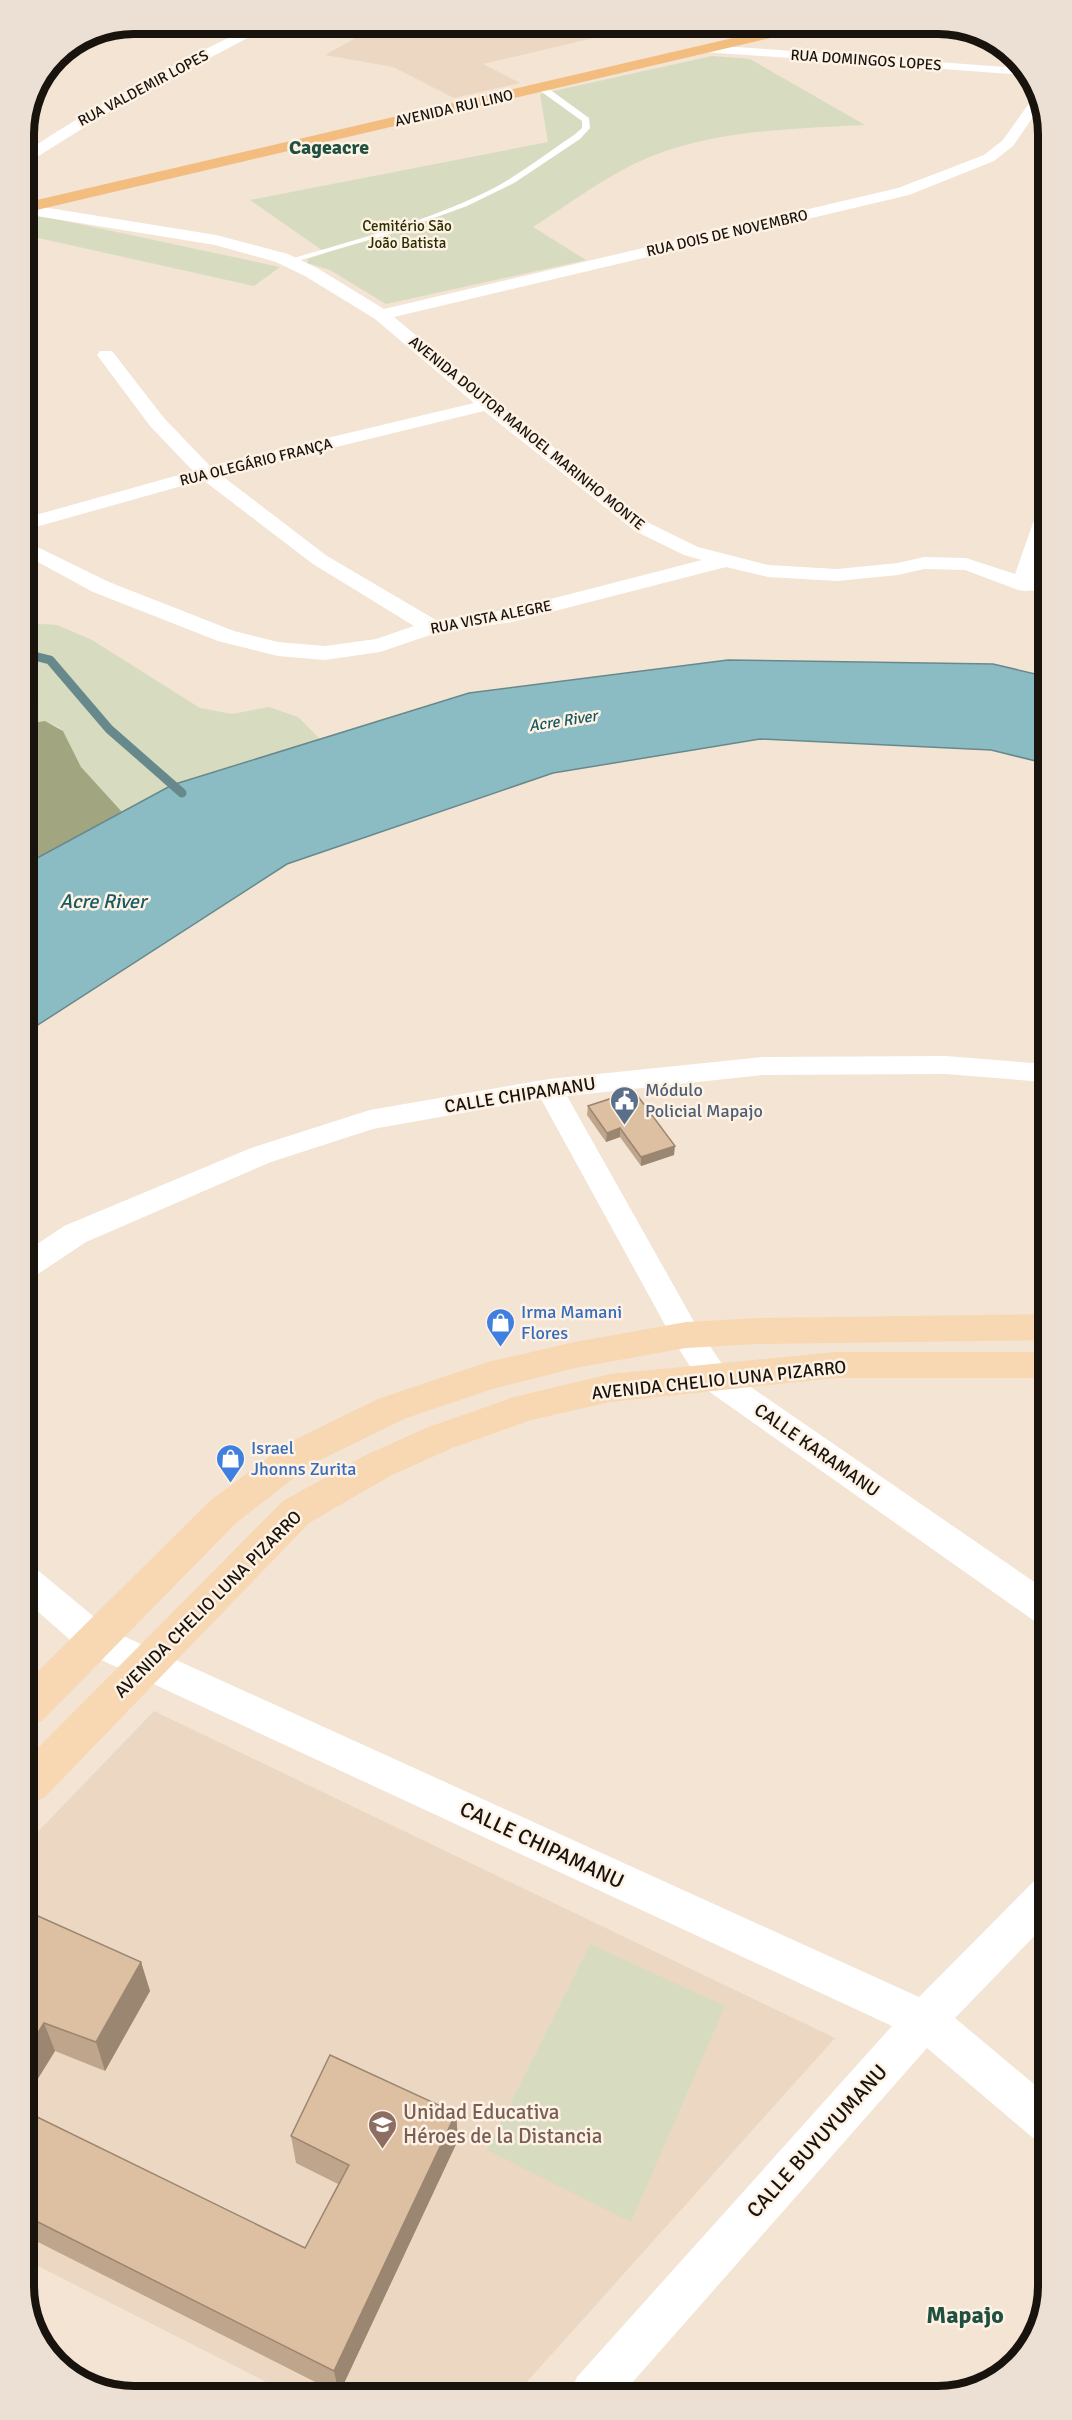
<svg xmlns="http://www.w3.org/2000/svg" width="1072" height="2420" font-family="Signika,sans-serif">
	<style>
		.built { fill: #ecd8c2 }
		.green { fill: #d7dbc0 }
		.forest { fill: #a1a680 }
		.water { fill: #8bbcc3; stroke: #68898c; stroke-width: 1.5 }
		.lines { fill: none; stroke-linecap: round; stroke-linejoin: round }
		.stream { stroke: #68898c; stroke-width: 9 }
		.lane { fill: #fff; fill-rule: evenodd }
		.street { fill: #fff; fill-rule: evenodd }
		.primary { fill: #f8d7b3; fill-rule: evenodd }
		.highway { fill: #f4bd80; fill-rule: evenodd }
		.wall { fill: #bea58b }
		.shaded-wall { fill: #9b8671 }
		.building { fill: #ddc0a2; stroke: #9b8671; stroke-width: 1.5 }
		.labels { text-anchor: middle; dominant-baseline: central; stroke-width: 5; stroke-linejoin: round; paint-order: stroke }
		.far-street-label { font-size: 15px; fill: #18130d; stroke: #fef2e5 }
		.far-park-label { font-size: 15px; fill: #2b2e00; stroke: #fef2e5 }
		.far-water-label { font-size: 16px; font-style: italic; fill: #165a62; stroke: #fef2e5 }
		.service-label { font-size: 18px; fill: #4e5e75; stroke: #fef2e5; text-anchor: start }
		.street-label { font-size: 18px; fill: #18130d; stroke: #fef2e5 }
		.shop-label { font-size: 18px; fill: #366cbe; stroke: #fef2e5; text-anchor: start }
		.far-district-label { font-size: 20px; font-weight: bold; fill: #1f5040; stroke: #fef2e5 }
		.water-label { font-size: 20px; font-style: italic; fill: #165a62; stroke: #fef2e5 }
		.near-street-label { font-size: 21px; fill: #18130d; stroke: #fef2e5 }
		.near-education-label { font-size: 21px; fill: #785e54; stroke: #fef2e5; text-anchor: start }
		.near-neighbourhood-label { font-size: 24px; font-weight: bold; fill: #1f5040; stroke: #fef2e5 }
		.rim { fill: none; stroke: #18130d; stroke-width: 8 }
	</style>
	<rect width="100%" height="100%" fill="#f3e4d4"/>
	<path class="built" d="M381,24h211l6,13 -115,27 37,19 -66,15 -61,-31 -68,-12z
		M154,1711l681,327 -318,355 -225,2 -262,-133 -1,-421z"/>
	<path class="green" d="M712,56l38,3 115,66c-70,4 -146,4 -213,31 -41,16 -81,47 -119,71l53,33 -200,44 -56,-34 -23,-7 1,-4 18,-6 -76,-53 298,-58 -8,-48z
		M27,214l24,4 229,49 -26,19 -229,-51 -1,-19z
		M26,623l31,2 35,15 108,68 32,6 37,-7 29,10 22,22 -148,46 -50,27c-13,-15 -30,-29 -41,-45 -19,-29 -10,-50 -55,-43z
		M590,1944l135,62 -94,216 -144,-72z"/>
	<path class="forest" d="M45,721l18,10 18,36 41,45 -96,52v-140z"/>
	<path class="water" d="M728,660l265,4 51,12v87l-53,-13 -231,-11 -207,34 -266,91 -260,168 -1,-168 146,-79 297,-92z"/>
	<g class="lines">
		<path class="stream" d="M26,654l24,6 59,69 73,64"/>
		<path class="lane" d="M813,24h10l26,10 21,-4 3,2 -24,6z
			M539,86h6l44,32 1,10 -10,11 -66,44 -47,23 -74,27 -106,31v-4c67,-20 136,-37 199,-68 31,-15 59,-38 88,-57l8,-7v-7l-43,-31z
			M1026,582l17,6v6l-21,-7 -1,-2z"/>
		<path class="street" d="M256,24h18l-157,83 -93,58v-12c74,-50 153,-90 232,-129z
			M979,37l25,10 7,10 -7,-1 -24,-14z
			M710,45l309,23 6,7 -320,-23 -2,-3z
			M1037,92l5,7v5l-29,42 -19,15 -85,34 -515,122 101,84 154,122 49,24 70,18 69,4 61,-6 26,-6 42,1 49,16 18,-51 3,-4 7,-2v36l-6,20v12l-3,5 -8,1 -8,-1 -53,-20 -41,-1 -26,6 -61,6 -69,-4 -42,-10 -214,55 -76,11 -56,19 -55,8 -47,-4 -60,-15 -125,-49 -68,-37v-14l84,41 125,49 44,11 47,4 51,-7 38,-13 -101,-62 -110,-84 -178,50v-12l168,-47 -43,-45 -53,-71 3,-4h12l52,67 46,48 264,-63 -99,-84 -70,-43 -29,-14 -61,-17 -191,-31v-10l192,31 72,19 29,14 67,41 514,-121 86,-33 19,-15zM484,411l151,120 49,24 18,5 -190,49 -76,11 -109,-64 -106,-81z
			M945,1056l100,8v18l-100,-8 -182,1 -196,21 130,231 29,43 320,220v34l-13,-4 -329,-232 -29,-45 -134,-244 -168,30 -102,33 -185,80 -48,32 -11,3v-26l37,-25 187,-78 119,-38 179,-31 214,-22z
			M28,1567l12,5 70,58 809,367 114,-115 14,-5v46l-92,95 92,77 1,49 -15,-6 -106,-90 -303,344 -54,1 7,-16 315,-351 -808,-374 -56,-49z"/>
		<path class="primary" d="M1045,1314v26l-288,4 -71,4 -111,20 -83,21 -88,30 -92,45 -76,59 -194,198 -14,5v-45l182,-180 76,-57 92,-45 110,-37 87,-20 111,-20 71,-4z
			M835,1352h210l1,26h-211l-225,24 -79,18 -79,28 -62,28 -81,47 -265,275 -15,6v-47l254,-256 81,-45 62,-28 88,-31 96,-23z"/>
		<path class="highway" d="M793,24h27l-7,4 -789,185v-10z"/>
	</g>
	<path class="wall" d="M588,1106l86,49 -33,11 -21,-29 -14,5 -19,-27z
		M29,1912l112,50 9,29 -45,80 -50,-20 -26,42z
		M29,2113l276,135 33,-64 -42,-21 -5,-27 165,-23 2,27 -119,254 -309,-156z"/>
	<path class="shaded-wall" d="M620,1128v9l-14,5 1,-9z
		M675,1146l-1,9 -33,11v-9z
		M141,1962l9,29 -45,80 -9,-29z
		M44,2023l11,28 -26,42v-46z
		M456,2113l2,27 -119,254 -5,-23z"/>
	<path class="building" d="M634,1091l41,55 -34,11 -21,-29 -13,5 -19,-27z
		M29,1912l112,50 -45,80 -52,-19 -15,24z
		M330,2055l126,58 -122,258 -304,-153 -1,-105 276,135 44,-83 -58,-29z"/>
	<defs>
		<symbol id="civic-pin" viewBox="-11 -11 22 30"><path d="M0 17L-7.5 6A9.5 9.5 0 1 1 7.5 6Z" fill="#5c6f8a" stroke="#fef2e5"/><path d="M-.6-6.5H3V-4.5H.6V-3L4-1V1h2V6H-6V1h2V-1L-.6-3ZM-1.2 2.5V6h2.4V2.5Z" fill="#fff"/></symbol>
		<symbol id="shop-pin" viewBox="-11 -11 22 30"><path d="M0 17L-7.5 6A9.5 9.5 0 1 1 7.5 6Z" fill="#3f7fe0" stroke="#fef2e5"/><path d="M-5-2.5h2.3a2.7 3.5 0 0 1 5.4 0H5L5.5 6h-11ZM-1.5-2.5h3a1.5 2.3 0 0 0-3 0Z" fill="#fff"/></symbol>
		<symbol id="school-pin" viewBox="-11 -11 22 30"><path d="M0 17L-7.5 6A9.5 9.5 0 1 1 7.5 6Z" fill="#8d6e63" stroke="#fef2e5"/><path d="M0-5L7-2L0 1L-7-2ZM-4 1L0 2.5L4 1V4Q0 6-4 4Z" fill="#fff"/></symbol>
	</defs>
	<g fill-rule="evenodd">
		<use href="#civic-pin" x="608" y="1084" width="33" height="45"/>
		<use href="#shop-pin" x="484" y="1306" width="33" height="45"/>
		<use href="#shop-pin" x="214" y="1442" width="33" height="45"/>
		<use href="#school-pin" x="366" y="2108" width="33" height="45"/>
	</g>
	<g class="labels">
		<g class="far-street-label">
			<text transform="translate(866 60) rotate(4)">RUA DOMINGOS LOPES</text>
			<text transform="translate(143 88) rotate(-28)">RUA VALDEMIR LOPES</text>
			<text transform="translate(454 108) rotate(-13)">AVENIDA RUI LINO</text>
			<text transform="translate(727 233) rotate(-13)">RUA DOIS DE NOVEMBRO</text>
			<text transform="translate(527 433) rotate(39)">AVENIDA DOUTOR MANOEL MARINHO MONTE</text>
			<text transform="translate(256 462) rotate(-14)">RUA OLEGÁRIO FRANÇA</text>
			<text transform="translate(491 617) rotate(-11)">RUA VISTA ALEGRE</text>
		</g>
		<g class="far-park-label">
			<text x="407" y="226">Cemitério São<tspan x="407" dy="17">João Batista</tspan></text>
		</g>
		<g class="far-water-label">
			<text transform="translate(563 721) rotate(-9)">Acre River</text>
		</g>
		<g class="service-label">
			<text x="645" y="1090">Módulo<tspan x="645" dy="21">Policial Mapajo</tspan></text>
		</g>
		<g class="street-label">
			<text transform="translate(520 1095) rotate(-9)">CALLE CHIPAMANU</text>
			<text transform="translate(719 1380) rotate(-6)">AVENIDA CHELIO LUNA PIZARRO</text>
			<text transform="translate(817 1450) rotate(35)">CALLE KARAMANU</text>
			<text transform="translate(208 1604) rotate(-45)">AVENIDA CHELIO LUNA PIZARRO</text>
		</g>
		<g class="shop-label">
			<text x="521" y="1312">Irma Mamani<tspan x="521" dy="21">Flores</tspan></text>
			<text x="251" y="1448">Israel<tspan x="251" dy="21">Jhonns Zurita</tspan></text>
		</g>
		<g class="far-district-label">
			<text x="329" y="147">Cageacre</text>
		</g>
		<g class="water-label">
			<text x="103" y="901">Acre River</text>
		</g>
		<g class="near-street-label">
			<text transform="translate(542 1845) rotate(25)">CALLE CHIPAMANU</text>
			<text transform="translate(817 2141) rotate(-48)">CALLE BUYUYUMANU</text>
		</g>
		<g class="near-education-label">
			<text x="403" y="2112">Unidad Educativa<tspan x="403" dy="24">Héroes de la Distancia</tspan></text>
		</g>
		<g class="near-neighbourhood-label">
			<text x="965" y="2315">Mapajo</text>
		</g>
	</g>
	<path d="M0 0H1072V2420H0ZM134 34H938A100 100 0 0 1 1038 134V2286A100 100 0 0 1 938 2386H134A100 100 0 0 1 34 2286V134A100 100 0 0 1 134 34Z" fill="#ece0d4" fill-rule="evenodd"/>
	<path class="rim" d="M134 34H938A100 100 0 0 1 1038 134V2286A100 100 0 0 1 938 2386H134A100 100 0 0 1 34 2286V134A100 100 0 0 1 134 34Z"/>
</svg>
